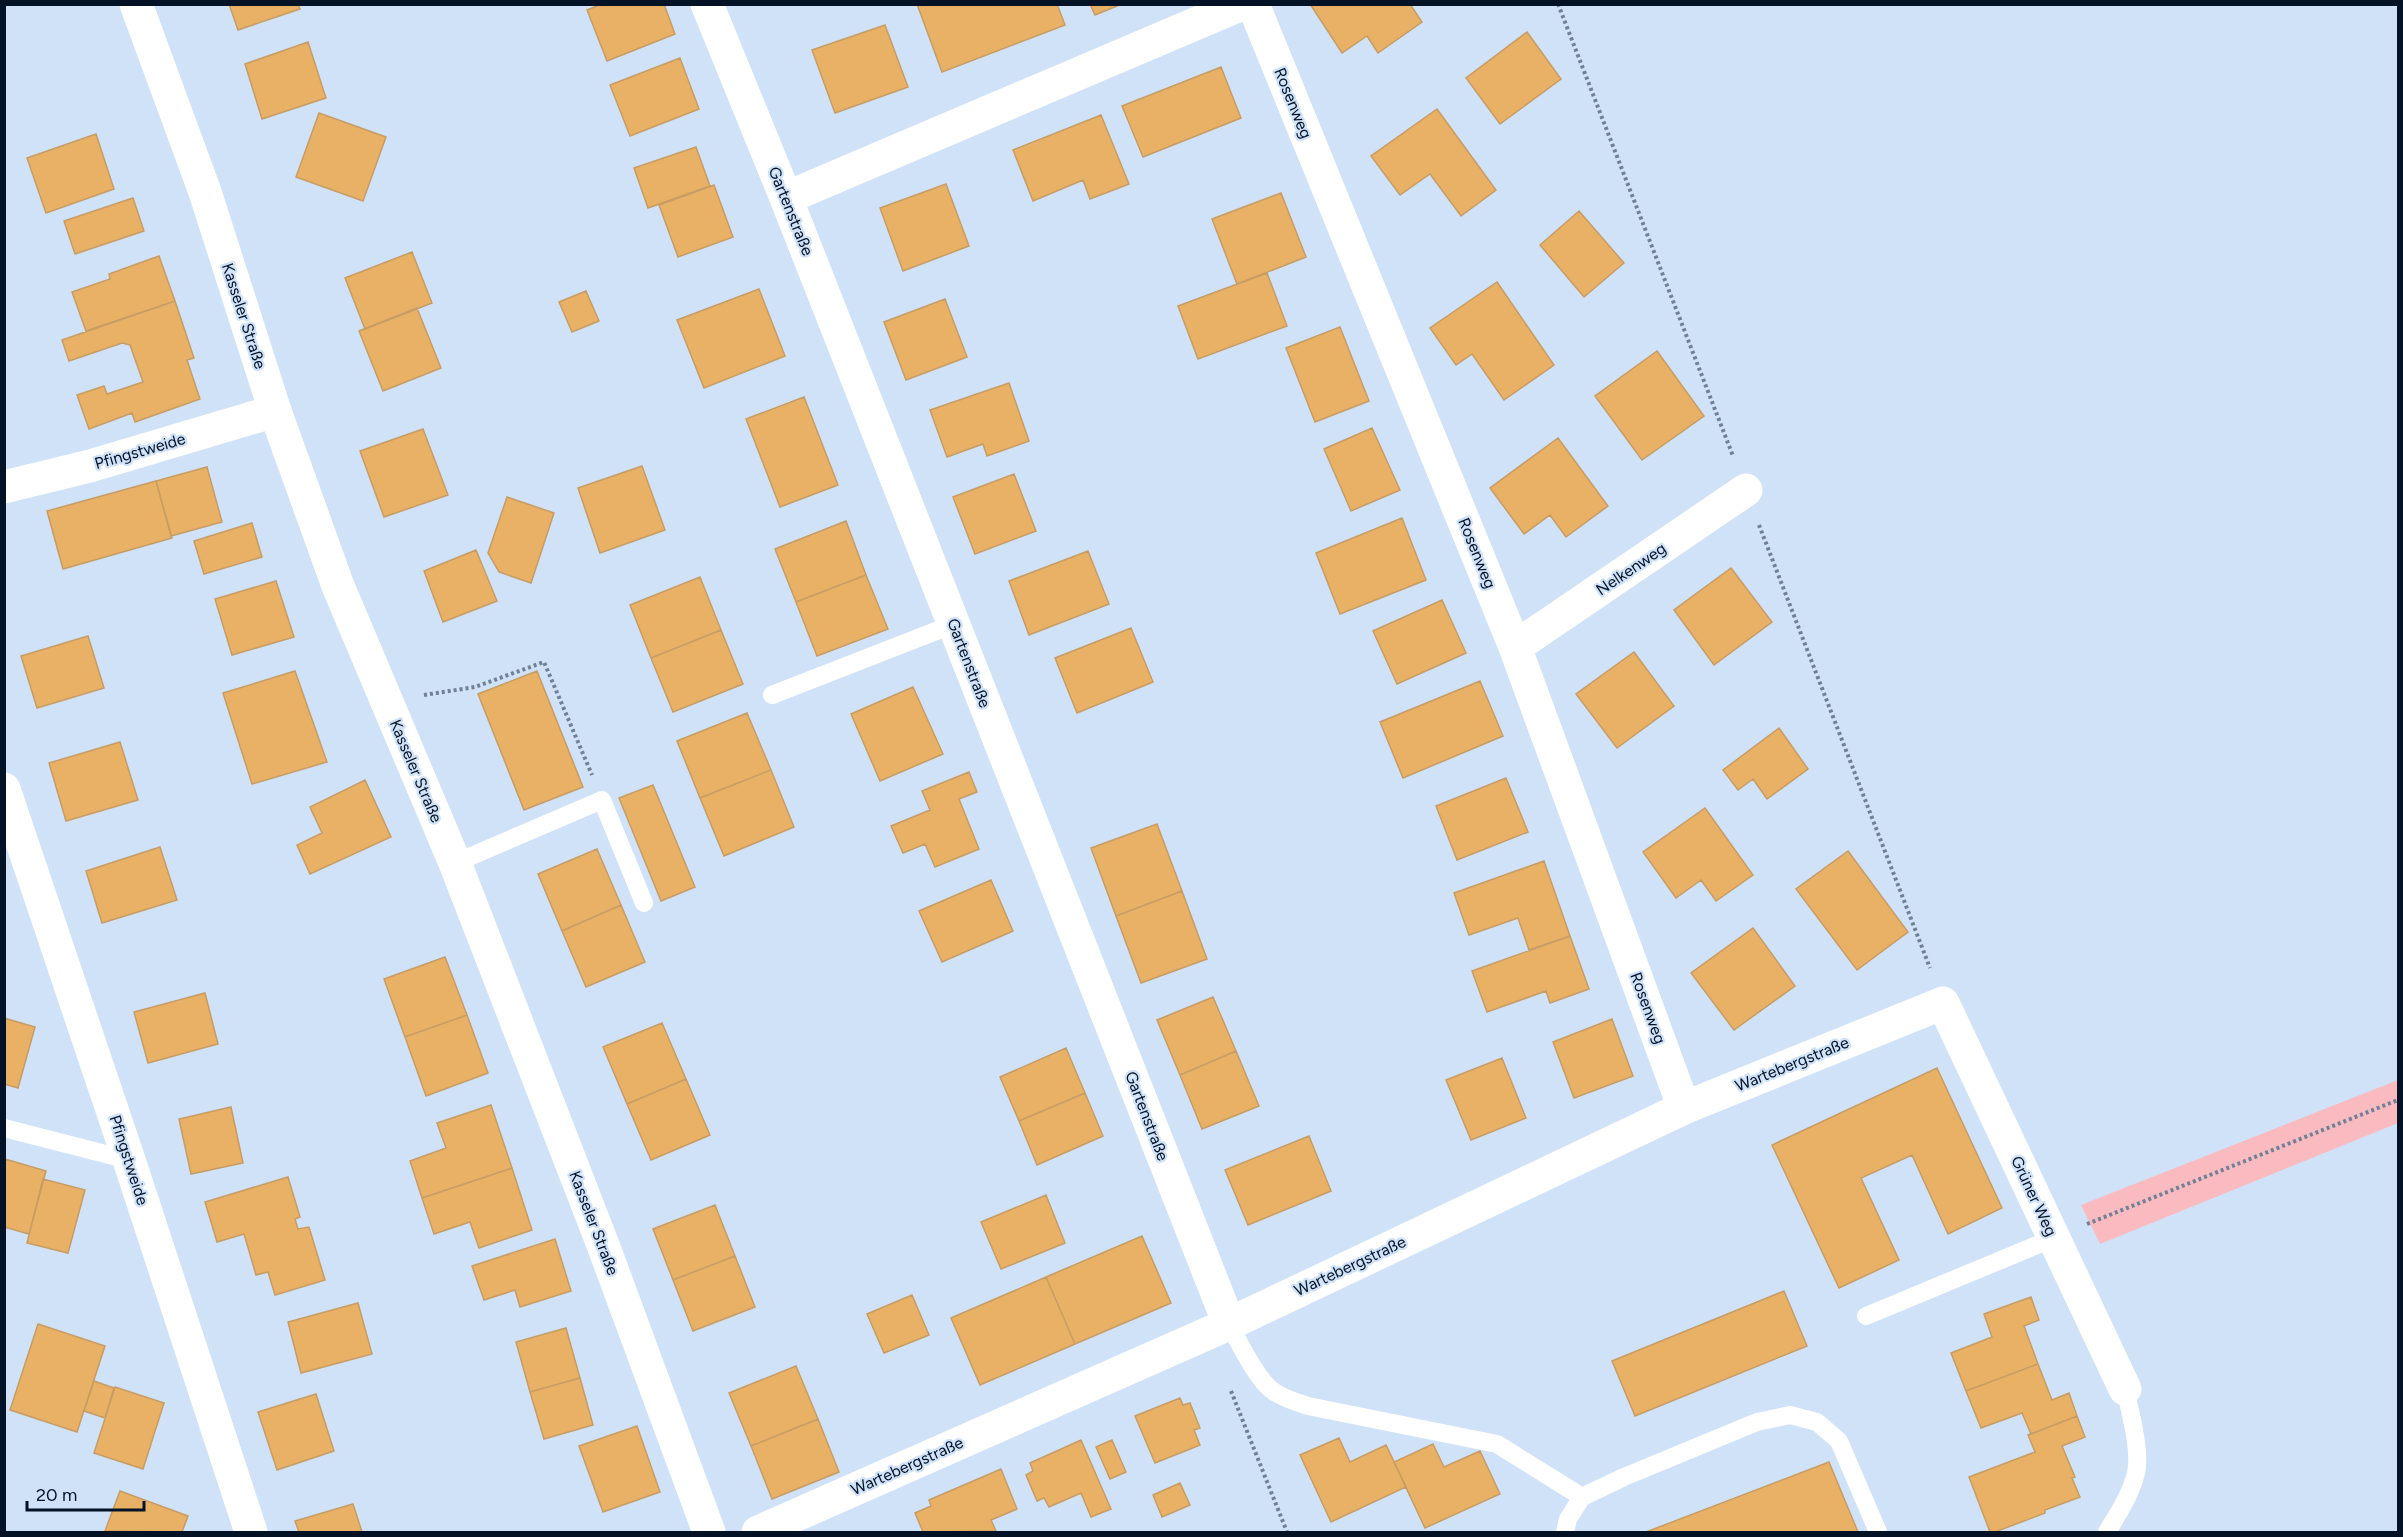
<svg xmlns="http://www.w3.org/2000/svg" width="2403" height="1537" font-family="Figtree,sans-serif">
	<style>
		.green { fill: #f9bbc0 }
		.building { fill: #e9b165; stroke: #c79c64; stroke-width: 1.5 }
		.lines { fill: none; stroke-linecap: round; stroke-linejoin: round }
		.path { stroke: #708095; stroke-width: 4; stroke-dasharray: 3 3; stroke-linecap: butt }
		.service { stroke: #fff; stroke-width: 18 }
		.minor { stroke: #fff; stroke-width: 33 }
		.secondary { stroke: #fff; stroke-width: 33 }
		.labels { text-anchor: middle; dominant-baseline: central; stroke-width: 4.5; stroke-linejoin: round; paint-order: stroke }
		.street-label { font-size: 16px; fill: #031225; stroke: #d0e2f8 }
	</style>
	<rect width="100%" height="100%" fill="#d0e2f8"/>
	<path class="green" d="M2398,1080v43l-298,121 -19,-39z"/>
	<path class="building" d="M229,4h69l2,5 -62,21z
		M602,4h62l11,30 -68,27 -20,-51z
		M917,4h140l8,21 -123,47z
		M1090,4h32l-27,11z
		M1310,4h100l12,18 -44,31 -11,-17 -25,17z
		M885,25l23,62 -73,26 -23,-63z
		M1527,32l34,47 -61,45 -34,-46z
		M308,42l18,56 -64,21 -17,-55z
		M680,58l19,51 -69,27 -20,-51z
		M1221,67l20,51 -98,39 -21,-51z
		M1437,109l59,81 -35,26 -31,-42 -30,21 -29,-39z
		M319,113l67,24 -23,64 -67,-24z
		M1101,115l28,69 -39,15 -7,-19 -50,21 -20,-51z
		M96,134l18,55 -68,24 -19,-55z
		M696,147l14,39 -62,22 -14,-40z
		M946,184l23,62 -66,25 -23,-63z
		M714,185l19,52 -55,20 -19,-52z
		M1281,193l25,64 -69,27 -25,-65z
		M133,198l11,33 -69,23 -11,-33z
		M1579,211l45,52 -40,34 -44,-52z
		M412,252l20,51 -67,26 -20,-51z
		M159,256l16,45 -89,30 -14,-39 38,-13 -1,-5z
		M1267,273l20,53 -89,33 -20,-53z
		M1497,282l57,83 -50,35 -32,-46 -16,11 -26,-37z
		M759,289l26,67 -81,32 -27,-68z
		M586,291l13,30 -27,11 -13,-30z
		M945,299l22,58 -61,23 -22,-58z
		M175,301l19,57 -7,2 13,39 -65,23 -3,-9 -43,16 -12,-34 27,-9 3,8 36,-12 -13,-37 -8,-2 -53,18 -7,-21z
		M417,308l24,60 -58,23 -24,-60z
		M1340,327l29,74 -54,21 -29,-74z
		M1657,351l47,65 -62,44 -47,-64z
		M1009,383l20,58 -42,15 -4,-12 -36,13 -17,-47z
		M804,397l34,88 -58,22 -34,-88z
		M1372,428l28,62 -49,21 -27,-62z
		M423,429l25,66 -64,22 -24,-66z
		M1558,438l50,68 -42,31 -16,-22 -26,19 -34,-46z
		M642,466l23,64 -65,23 -22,-65z
		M207,467l15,55 -51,14 -15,-55z
		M1014,474l22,57 -61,23 -22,-57z
		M156,481l16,57 -109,31 -16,-58z
		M507,497l47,16 -23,70 -32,-11 -11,-19z
		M1402,518l24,62 -86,34 -24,-61z
		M846,521l20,54 -70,27 -21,-53z
		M252,523l10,34 -58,17 -10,-33z
		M476,550l21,51 -54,21 -19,-51z
		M1088,551l21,53 -80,31 -20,-54z
		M1731,568l41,54 -58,43 -40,-55z
		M866,575l22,54 -71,27 -21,-54z
		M700,577l21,53 -70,28 -21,-53z
		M276,581l18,56 -62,18 -17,-56z
		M1442,600l24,53 -69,31 -24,-53z
		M1131,628l22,54 -76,31 -22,-55z
		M721,630l22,54 -70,28 -22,-54z
		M88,636l16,52 -67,20 -16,-52z
		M1634,652l40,54 -57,42 -41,-54z
		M295,671l32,91 -75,22 -29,-91z
		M537,671l46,116 -59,23 -46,-116z
		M1480,681l23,55 -100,42 -23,-56z
		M913,687l30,67 -63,27 -29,-67z
		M747,713l24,57 -71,28 -23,-57z
		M1779,728l29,41 -41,30 -14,-20 -15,11 -15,-20z
		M120,742l18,58 -72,21 -17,-58z
		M771,770l23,57 -70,29 -24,-58z
		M969,772l8,20 -18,7 20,50 -44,18 -10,-23 -22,9 -12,-27 39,-16 -8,-19z
		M1506,778l22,54 -71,28 -21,-54z
		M365,780l26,57 -81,37 -13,-29 25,-12 -12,-26z
		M653,785l42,102 -34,14 -42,-103z
		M1705,808l48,67 -37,26 -15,-21 -25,18 -33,-46z
		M1157,824l25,67 -66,25 -25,-68z
		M160,847l17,53 -75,23 -16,-52z
		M597,849l24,56 -59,26 -24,-57z
		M1848,851l60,81 -51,38 -61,-81z
		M1544,861l26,75 -41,14 -11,-32 -49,17 -15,-42z
		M991,880l22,51 -71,31 -23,-51z
		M1182,891l25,68 -66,24 -25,-67z
		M621,905l24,57 -59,25 -24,-56z
		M1753,928l42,58 -61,44 -43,-57z
		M1570,936l19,53 -39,14 -4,-12 -59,21 -15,-41z
		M445,957l22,58 -62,22 -21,-58z
		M205,993l13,51 -70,19 -14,-51z
		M1213,997l23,54 -56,24 -23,-55z
		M467,1015l21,58 -62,23 -21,-59z
		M4,1018l31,9 -17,61 -14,-4z
		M1612,1019l21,57 -59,22 -21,-56z
		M662,1023l24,56 -59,25 -24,-57z
		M1066,1048l19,45 -66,28 -19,-44z
		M1236,1051l23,55 -57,23 -22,-54z
		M1502,1058l24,60 -55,22 -25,-60z
		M1937,1068l65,140 -54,26 -36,-79 -51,23 38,82 -60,28 -67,-143z
		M686,1079l24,56 -59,25 -24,-56z
		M1085,1093l18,43 -66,29 -18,-44z
		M491,1105l21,63 -90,30 -12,-37 36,-13 -9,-25z
		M231,1107l12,56 -52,11 -12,-55z
		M1309,1136l22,55 -83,34 -23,-55z
		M5,1159l41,12 -17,63 -25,-7z
		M512,1168l20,62 -53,18 -9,-26 -36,12 -12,-36z
		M288,1177l12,40 -5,2 3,10 11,-2 16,53 -50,15 -7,-23 -12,3 -12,-41 -27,8 -12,-40z
		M43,1179l42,11 -17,63 -41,-10z
		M1046,1195l19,48 -64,26 -20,-47z
		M715,1205l20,51 -62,24 -20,-51z
		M1142,1236l29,67 -96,41 -29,-67z
		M555,1239l16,52 -51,16 -5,-17 -31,10 -12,-34z
		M735,1256l20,51 -62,24 -20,-51z
		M1046,1277l29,67 -95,41 -29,-67z
		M1784,1291l23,55 -172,70 -23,-55z
		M912,1295l17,40 -45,18 -17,-39z
		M2031,1297l8,23 -15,6 14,38 -72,27 -15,-38 41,-16 -8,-23z
		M358,1303l14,51 -71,19 -13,-51z
		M38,1324l67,22 -28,86 -67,-22z
		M566,1328l14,50 -50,14 -14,-50z
		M2038,1364l14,36 17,-7 8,23 -46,18 -9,-21 -41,15 -15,-37z
		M796,1366l22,53 -67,27 -22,-53z
		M580,1378l13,47 -49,14 -14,-47z
		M94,1381l20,7 -9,30 -21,-7z
		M115,1387l49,16 -21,66 -49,-16z
		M316,1394l18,57 -57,19 -19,-58z
		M1180,1398l3,7 7,-2 10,25 -6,2 6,15 -45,18 -20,-47z
		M2077,1416l8,21 -23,9 13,31 -3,1 8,19 -35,13v3l-50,19h-5l-21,-55 66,-25 -7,-17z
		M818,1419l21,53 -67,27 -21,-53z
		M637,1426l23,66 -57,20 -24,-66z
		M1339,1438l11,24 36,-17 20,42 -75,35 -31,-67z
		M1081,1440l30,69 -20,8 -10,-24 -32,14 -5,-9 -7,3 -11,-26 7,-4 -3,-8z
		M1112,1440l14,32 -16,7 -14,-32z
		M1433,1444l11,23 36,-16 20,43 -75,34 -31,-66z
		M1829,1462l29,70h-212z
		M1001,1469l16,40 -26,11 5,11 -73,1 -8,-19 16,-7 -2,-6z
		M1180,1483l10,22 -28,12 -9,-22z
		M120,1491l68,25 -6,16 -77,-1z
		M353,1504l9,28h-63l-4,-11z"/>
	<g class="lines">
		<path class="path" d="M1558,4l175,452
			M1759,525l171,443
			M424,695l51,-8 69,-25 48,113
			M2087,1224l311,-124
			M1231,1391l56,141"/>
		<path class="service" d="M772,695l182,-71
			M455,863l147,-63 42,103
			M4,1128l125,32
			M1866,1316l188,-78
			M1229,1324c10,18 28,56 44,67 11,8 23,11 35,15l189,38 85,53 42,-20 133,-55 33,-7 27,7 22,19 39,91
			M1565,1532l3,-13 14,-22
			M2107,1532c11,-18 24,-38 29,-59 5,-22 -6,-62 -11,-84"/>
		<path class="minor" d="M707,4l79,194 443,1126
			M1253,4l262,643 169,461
			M786,198l456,-194
			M4,487l86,-21 185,-55
			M1515,647l231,-157
			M4,789l125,371 122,372
			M758,1532l471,-208 455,-216 259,-105 182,386"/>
		<path class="secondary" d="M136,4l69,188 70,219 63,175 117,277 148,382 106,287"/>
	</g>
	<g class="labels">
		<g class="street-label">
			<text transform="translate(1293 103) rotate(68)">Rosenweg</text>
			<text transform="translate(791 211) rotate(68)">Gartenstraße</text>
			<text transform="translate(244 316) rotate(72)">Kasseler Straße</text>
			<text transform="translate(140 451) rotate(-16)">Pfingstweide</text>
			<text transform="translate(1477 553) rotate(68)">Rosenweg</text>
			<text transform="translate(1631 569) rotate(-34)">Nelkenweg</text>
			<text transform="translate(969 663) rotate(69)">Gartenstraße</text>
			<text transform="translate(416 771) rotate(67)">Kasseler Straße</text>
			<text transform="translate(1648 1008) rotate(70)">Rosenweg</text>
			<text transform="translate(1792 1064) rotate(-22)">Wartebergstraße</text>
			<text transform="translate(1147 1116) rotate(69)">Gartenstraße</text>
			<text transform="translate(129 1160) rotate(72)">Pfingstweide</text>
			<text transform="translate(2034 1196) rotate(65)">Grüner Weg</text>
			<text transform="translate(594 1223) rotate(69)">Kasseler Straße</text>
			<text transform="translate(1350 1266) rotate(-25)">Wartebergstraße</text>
			<text transform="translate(907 1466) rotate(-24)">Wartebergstraße</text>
		</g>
	</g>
	<rect width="2403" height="1537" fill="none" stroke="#031225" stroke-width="12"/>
	<path d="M27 1501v9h117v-9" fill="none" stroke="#031225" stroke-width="3"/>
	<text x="36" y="1501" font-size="18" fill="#031225" stroke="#d0e2f8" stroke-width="4.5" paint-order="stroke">20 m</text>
</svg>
